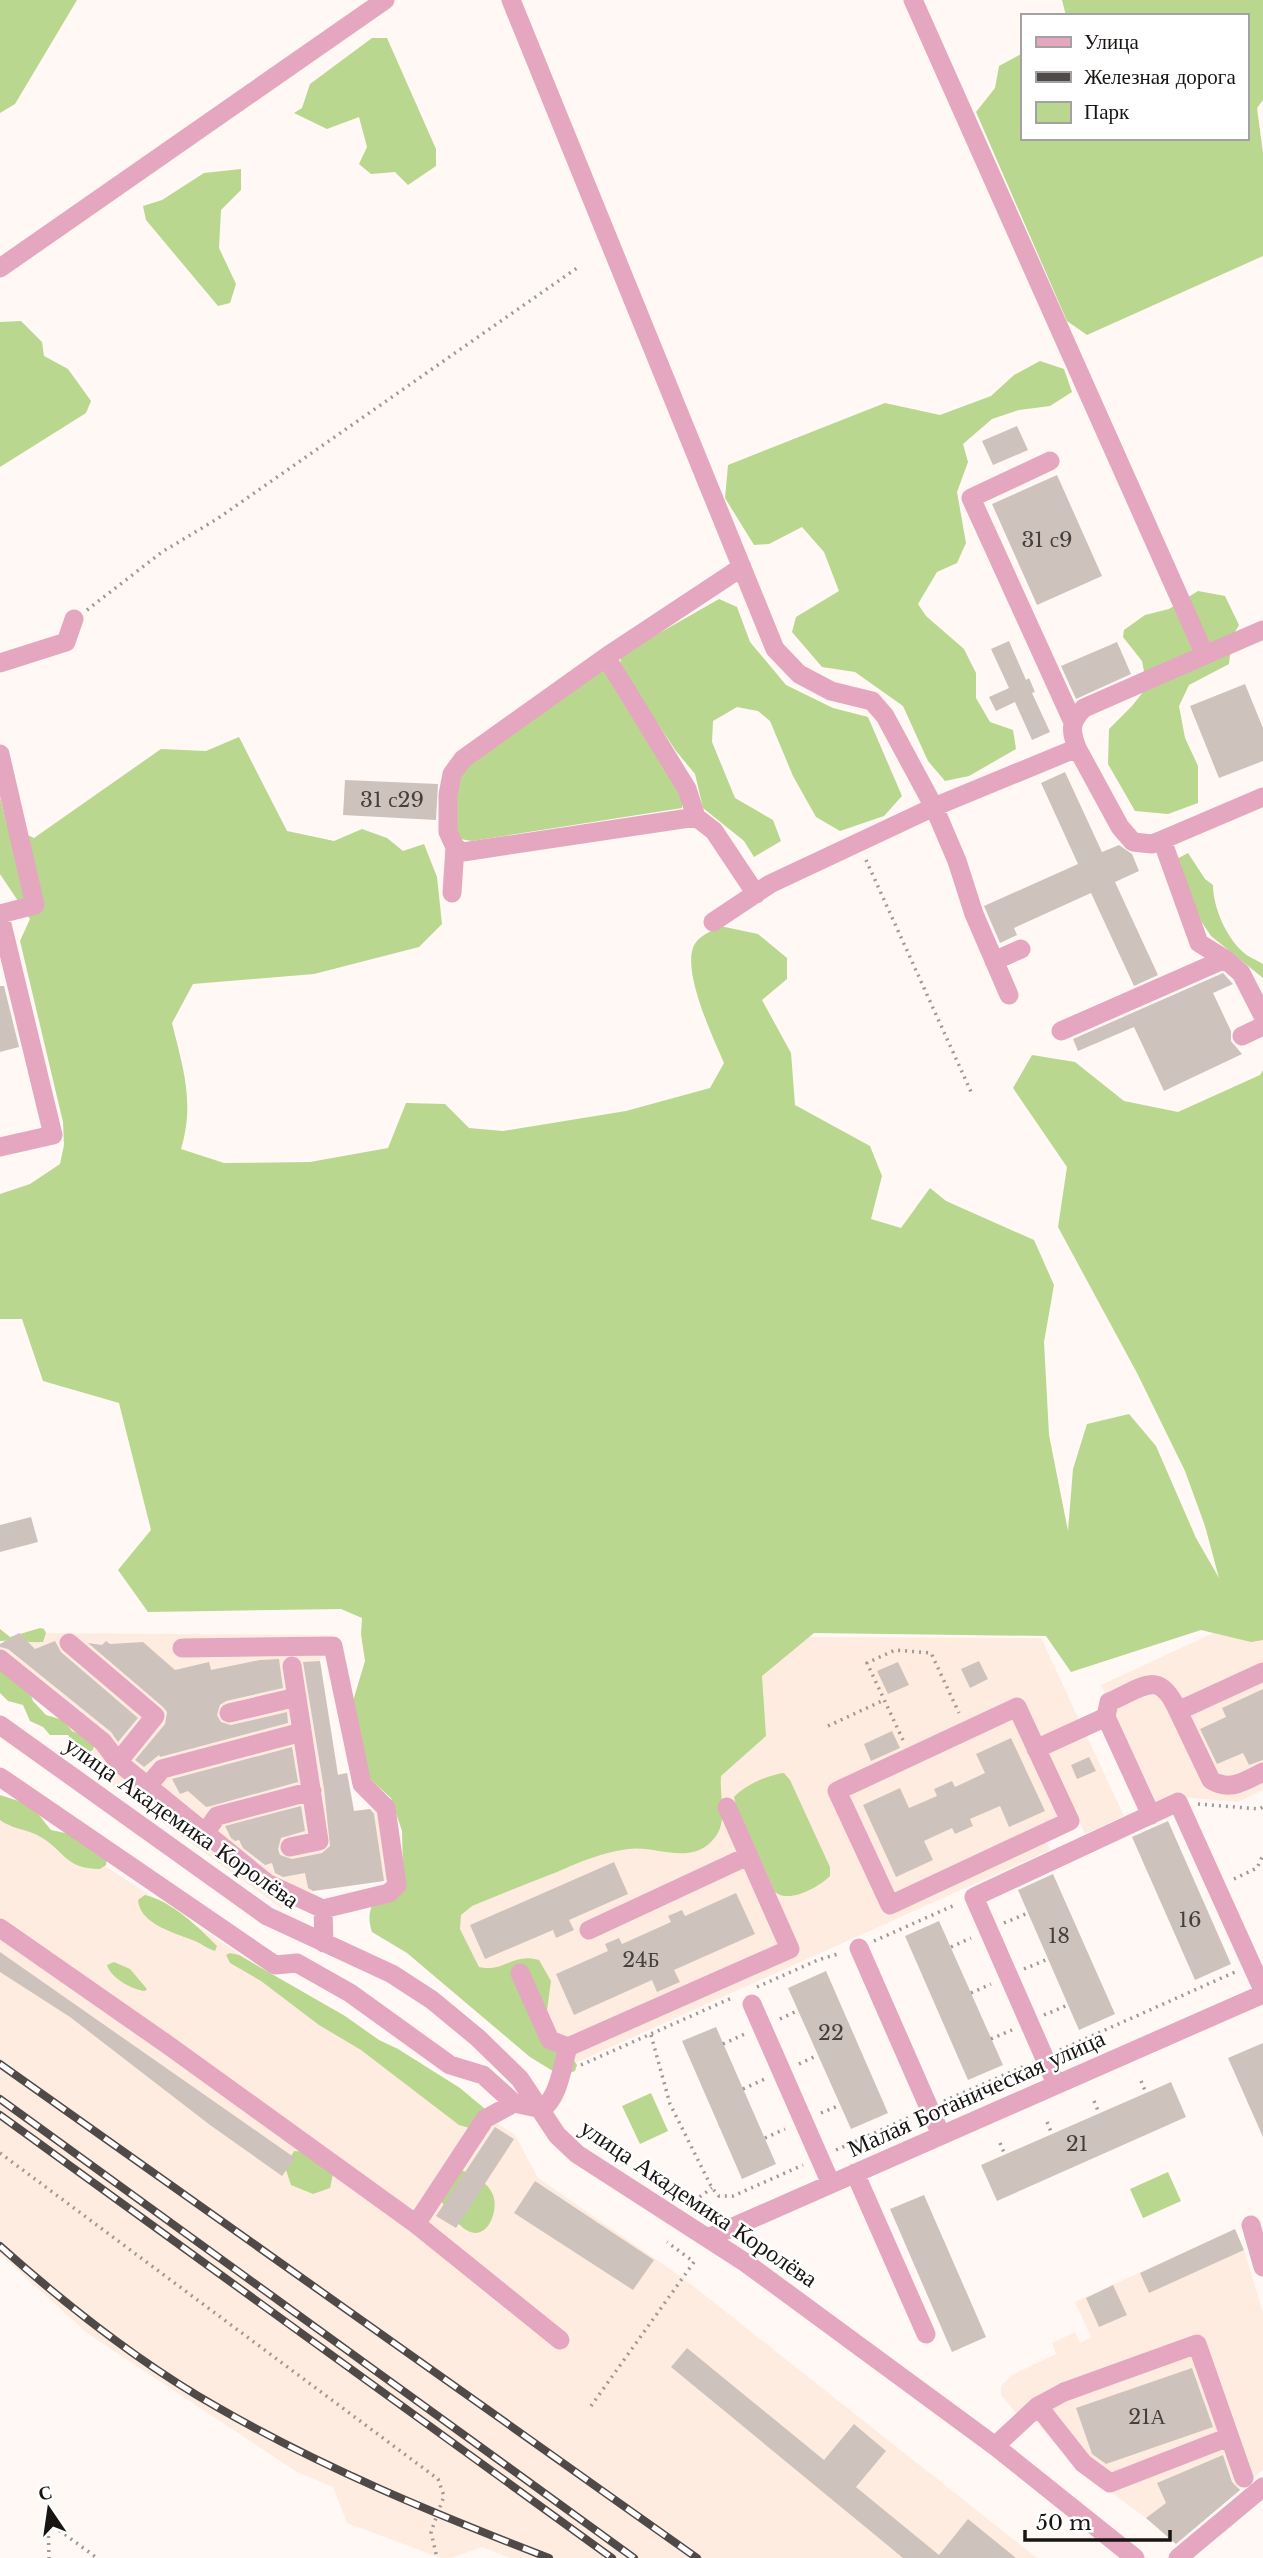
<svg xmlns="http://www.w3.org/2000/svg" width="1263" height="2558" font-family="'Libre Baskerville',serif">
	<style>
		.built { fill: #ffece1 }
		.green { fill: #b9d78e }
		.building { fill: #cec3bc }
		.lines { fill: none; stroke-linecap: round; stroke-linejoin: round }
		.path { stroke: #9f9996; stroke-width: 3.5; stroke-dasharray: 2 5; stroke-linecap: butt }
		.minor { stroke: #e5a7bf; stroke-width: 19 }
		.rail-casing { stroke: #4f4a48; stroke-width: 8 }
		.rail { stroke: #fff; stroke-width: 5; stroke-dasharray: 16; stroke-linecap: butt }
		.labels { text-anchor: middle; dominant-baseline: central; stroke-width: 5; stroke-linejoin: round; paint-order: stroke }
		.number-label { font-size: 21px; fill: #46403d }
		.street-label { font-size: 24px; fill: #191513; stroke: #fff }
	</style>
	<rect width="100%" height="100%" fill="#fff8f4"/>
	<path class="built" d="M1263,1610v180l-25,12 -68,-6 -14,6 -55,-117z
		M19,1633l309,2 -8,26 18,113 10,-1 6,38 23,-3 11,72 -85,13 -21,16 -192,-139 -4,-8 10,-16 -96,-73v-28z
		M373,1635l668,3 83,178 -39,18 -6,-13 -35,16 6,13 -475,213 -114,-77z
		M0,1797l515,338 23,43 145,100 354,280h-526l-29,-11 -31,11h-10l-94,-35 -14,-36 -36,-15 -210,-139 -87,-79z
		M1235,2229l9,21 19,63v157l-87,74 -30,-26 -71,-52 -40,-45 -7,6 -27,-32v-9l11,-11 44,-21 -4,-11 23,-11 5,11 11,-6 -16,-35z"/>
	<path class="green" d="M0,0h77l-62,104 -15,9z
		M1062,0h201v100l-6,8 6,45v103l-176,79 -20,-14 -91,-209 19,-24 4,-22 24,-13v85h224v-122h-181z
		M372,38h15l49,111v17l-28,19 -13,-13 -24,2 -12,-10 8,-17 -8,-30 -32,12 -33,-16 8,-5 8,-24z
		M241,169v21l-20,20 -2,38 17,36 -6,19 -12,3 -72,-86 -3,-14 19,-6 42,-27z
		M21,321l21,21 2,14 24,13 23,32 -5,12 -86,54v-145z
		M1040,361l24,8 8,23 -22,14 -31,4 -27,9 -29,25 5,18 -11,30 9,51 -9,20 -20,9 -19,32 8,12 38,33 12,24v25l14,24 23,8 3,19 -47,27 -24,5 -17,-20 -25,-55 -48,-34 -33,-5 -30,-35 4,-15 43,-26 -15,-39 -22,-25 -33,17 -15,1 -29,-47 3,-33 157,-62 55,12 51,-19 23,-21z
		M1198,591l27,5 14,29 -7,12 -3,27 -40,21 -10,21 6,32 13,28v37l-30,11 -33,-3 -27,-47 1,-35 23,-23 15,-19 -5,-26 -19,-24 1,-7 21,-15 24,-6z
		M719,599l18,8 13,35 36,43 47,23 35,9 34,79 -18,20 -44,15 -24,-14 -23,-41 -23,-55 -12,-10 -21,-4 -24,14 -1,21 23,56 38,22 8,21 -27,16 -10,-16 -41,-33 -8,-34 -19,-23 -56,-84 1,-12z
		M601,671h8l74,125 -1,12 -210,33 -12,-2c-11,-23 -5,-55 8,-76z
		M239,737l48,94 47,10 28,-12 25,9 16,13 21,-7 13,33 5,47 -23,23 -105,27 -121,10 -21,39c11,45 23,80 9,126l43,14 86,-1 78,-14 18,-45 39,1 24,24 34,3 123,-20 84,-23 14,-25c-10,-24 -47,-100 -27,-122 5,-6 16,-11 23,-15l38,8 29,24v21l-25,21 29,53 4,52 75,41 12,30 -11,43 30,9 29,-40 16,13 88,39 20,45 -10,57 5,93 19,96 5,-62 14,-45 42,-10 27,32 40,92 23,40 -14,-52 -20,-55 -48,-98 -79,-146 9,-60 -54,-79 19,-33 43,7 49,39 54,11 82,-37 3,-5v570l-12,2 -50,-12 -130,42 -25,-36 -232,-3 -52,43 4,60 -45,40c-2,23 9,48 -10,66 -24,23 -55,3 -83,7 -25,3 -48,13 -71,23 -28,11 -57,22 -85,34l-11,9 -1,14 19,38c25,6 34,-15 60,-7l12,21 -5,37 31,47 -2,6 -14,5 -31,-19 -123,-104 -35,-21c-10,-30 12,-41 31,-61l-1,-40 -11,-33 -22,-20 -16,-77 12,-40 -4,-27 1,-16 -21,-9 -193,3 -30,-42 33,-40 -32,-127 -76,-22 -21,-62h-22v-125l30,-10 30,-20 4,-19 -1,-23 -43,-181 10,-22 -30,-45v-77l7,28 27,13 127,-89 45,2z
		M1188,853l17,26 8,6c0,22 13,52 30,67 5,5 14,8 20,12v14l-52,-42 -18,-27 -16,-50z
		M40,1628l4,1 2,4 -3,9c-15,1 -29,-3 -43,-1v-12l10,8z
		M0,1669l28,19 5,13 13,14 17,5 9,11 23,10 -2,9 -3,2 -9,-4 -13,-13h-18l-7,-8 -13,-6 -7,-16 -15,-4 -8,-8z
		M784,1773l6,7 40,87v9c-11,11 -41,28 -55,16l-39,-86 -2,-9c11,-12 34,-22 50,-24z
		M0,1795l31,10 20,25 19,4 37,24 -1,7 -6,4c-38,0 -35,-21 -65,-35 -12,-5 -24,-6 -35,-14z
		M145,1895c28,7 52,31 72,51l-2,5c-7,-2 -13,-7 -20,-10 -19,-8 -55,-16 -57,-41z
		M230,1953l9,2 106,61 34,24 19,9 62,39 31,26 -11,17 -21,-6 -98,-75 -42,-25 -58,-44 -31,-18 -4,-8z
		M114,1962l16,7 17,20 -2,2c-13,-1 -35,-14 -38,-26z
		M651,2093l17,38 -28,13 -18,-38z
		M294,2151l15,1 24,22 -3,14 -17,6 -22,-9 -6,-18z
		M460,2169c12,7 28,12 33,26 6,15 -5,46 -25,36 -13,-7 -23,-25 -32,-37z
		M1168,2172l13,29 -38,17 -13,-29z"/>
	<path class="building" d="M1017,426l11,24 -35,15 -11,-24z
		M1057,475l45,101 -65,29 -45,-101z
		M1009,641l17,39 3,-2 6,14 -3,1 18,39 -18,8 -17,-38 -19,9 -7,-14 20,-9 -18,-39z
		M1117,642l14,32 -55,25 -15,-33z
		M1245,684l18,44v33l-44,17 -29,-72z
		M1065,772l37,80 17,-7 13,9 7,17 -24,11 43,93 -24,11 -43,-93 -77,35 3,7 -17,8 -16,-37 94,-42 -37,-81z
		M345,780l93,4 -2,36 -93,-5z
		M1223,973l10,11 -20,9 18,38v10l11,13 -78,37 -30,-64 -56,24 -5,-12z
		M0,986h4l15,61 -19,5z
		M31,1517l7,25 -38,10v-27z
		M19,1633l16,16 20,-8 6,11 77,66 -20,24 -7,-10 -103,-83 -8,-2v-3z
		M106,1641l4,3 33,-2 32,28 34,-8 2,8 49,-10 19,-1 4,29 -57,13 -6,4 -3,10 4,7 10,3 56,-13 1,11 -128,34 -1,-2 -15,12 -9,-7 30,-36 2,-12 -4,-5 -75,-64 14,2z
		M320,1661l18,114 9,-2 7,38 16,-2 4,5 10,67 -71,10 -5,-3 -3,-15 -22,4 -8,-4 -3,-10 -7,2 -22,-17 -4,-8 -4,1 -4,-3 -6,-12 76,-20 4,25 -24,7 -3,11 2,6 12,4 30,-6 8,-7 -6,-57 -21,-127z
		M979,1661l9,18 -18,9 -9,-19z
		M898,1662l11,23 -21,9 -11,-23z
		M1263,1689v71l-14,5 -6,-12 -26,11 -17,-35 26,-12 -4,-9z
		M892,1731l8,17 -29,13 -7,-17z
		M1011,1738l34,73 -36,16 -9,-21 -30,13 3,7 -18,8 -3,-6 -28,13 9,19 -37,17 -33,-72 37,-17 9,20 28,-12 -3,-7 18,-8 3,6 30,-14 -9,-19z
		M292,1747l6,35 -87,24 -5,1 -18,-16 -8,3 -8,-15z
		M1089,1757l7,14 -19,8 -6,-14z
		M1168,1821l63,143 -36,16 -63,-143z
		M614,1862l14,32 -59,26 5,10 -18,8 -3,-8 -68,29 -15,-34z
		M1053,1874l62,140 -36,16 -61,-140z
		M736,1893l19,41 -81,36 6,12 -23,10 -5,-12 -78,35 -18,-41 52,-23 -3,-7 14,-6 3,6 49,-22 -3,-6 14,-6 3,6z
		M939,1921l64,144 -35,15 -63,-144z
		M0,1952l295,206 -13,18 -72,-51 -140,-108 -70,-45z
		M826,1971l62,142 -37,16 -63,-141z
		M716,2027l60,137 -34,15 -60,-138z
		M1263,2043v94l-35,-79z
		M1171,2082l15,35 -189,84 -16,-36z
		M495,2127l19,12 -58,89 -20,-12z
		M535,2181l119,79 -21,30 -119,-77z
		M924,2195l62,142 -34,15 -62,-143z
		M1235,2229l9,21 -95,43 -9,-20z
		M1113,2285l14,30 -28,12 -13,-29z
		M687,2348l137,112 30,-36 32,27 -30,36 83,68 29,-36 48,39h-113l-232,-191z
		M1192,2368l21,59 -107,37 -14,-10 -16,-46z
		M1223,2455l9,27 8,8 -64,54 -30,-26 20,-15 -9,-20z"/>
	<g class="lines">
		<path class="path" d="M87,610l75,-58 55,-33 360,-251
			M866,860l106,234
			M828,1726l56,-26
			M903,1740l-36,-77 28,-13 36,3 28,60
			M1198,1804l61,5 4,-2
			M1234,1879l23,-11 6,-13
			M1004,1923l24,-10
			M874,1941l83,-37
			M951,1947l20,-9
			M1024,1969l24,-10
			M757,1987l61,-27 23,-7
			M971,1993l20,-9
			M1044,2015l24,-10
			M780,2019l19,-9
			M651,2035l19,69 42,84 7,8h14l70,-31
			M991,2039l21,-9
			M723,2044l24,-11
			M1060,2050l175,-78
			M799,2064l19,-9
			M581,2065l153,-68
			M1141,2081l5,12
			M743,2089l24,-11
			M944,2101l83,-36
			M1094,2101l5,12
			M821,2113l19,-8
			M1047,2122l5,12
			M765,2138l20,-9
			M1000,2143l5,12
			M836,2150l76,-34
			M0,2153l438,326 6,17 -13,36 6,26
			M694,2201l18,-13
			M591,2406l103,-144 -27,-20
			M48,2522l49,36
			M48,2522l1,36"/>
		<path class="minor" d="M511,0l264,649 24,25 32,17 41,10 13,15 49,91 143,-59c-7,-18 -7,-26 7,-40l121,-53 -292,-655
			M0,268l385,-268
			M1050,461l-79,37 101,222
			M742,567l-136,90 -143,102 -11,15 -4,21v37l7,15 8,5 233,-35 18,14 42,63
			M1205,655l58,-25
			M606,657l81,132 9,28
			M0,663l66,-21 8,-23
			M1077,748l43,79 13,15 19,2 10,-4 101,-43
			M0,754l35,151 -35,9
			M452,893l3,-46
			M0,916l53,219 -53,12
			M713,922l57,-38 164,-77 23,54 17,53 35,81
			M1225,959l16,14 22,43
			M994,961l27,-12
			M1061,1031l164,-72 -26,-16 -37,-103
			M1242,1036l21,-10
			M69,1643l86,73 -37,46
			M182,1648l151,-2 29,138 24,24 11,77 -8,8 -66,16
			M0,1659l103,83 15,20 149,121 56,26 1,34
			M1263,1672l-85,39 33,69c19,12 34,1 52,-8
			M1017,1707l53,114 -180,84 -53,-114z
			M229,1713l68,-16
			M0,1725l267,191 125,58 40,26 46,38 42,41 37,56 20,19 169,109 249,183 140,112
			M1036,1749l70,-32
			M0,1777l275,188 22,-2 53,30 100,72 33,10 31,28
			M148,1786l14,-17 140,-37
			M1151,1815l-45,-98 3,-15c35,-15 50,-34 69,9
			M205,1833l12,-17 95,-25
			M290,1847l29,-6 -27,-175
			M0,1928l168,117 248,179 144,116
			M589,1930l159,-74
			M859,1948l82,187
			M520,1973l30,67 18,7
			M752,2004l79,180
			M1056,2084l-82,-187 204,-95 85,188
			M855,2173l71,161
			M416,2224l69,-105 29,-16 28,6c17,-12 20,-42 26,-62l222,-98 -63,-142
			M1251,2225l12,42
			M708,2238l555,-244
			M1038,2406l45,57 27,20 119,-46
			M995,2446l43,-40 26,-14 133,-48 47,134
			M1178,2558l85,-71"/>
		<defs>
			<path id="rail" d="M0,2064l697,494
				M0,2099l634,459
				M0,2115l612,443
				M0,2246c65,58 141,118 217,161 106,61 218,107 332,151"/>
		</defs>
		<use href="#rail" class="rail-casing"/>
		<use href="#rail" class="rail"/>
	</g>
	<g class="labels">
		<g class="number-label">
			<text x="1047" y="540">31 с9</text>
			<text x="392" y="800">31 с29</text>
			<text x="1190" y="1920">16</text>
			<text x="1059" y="1936">18</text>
			<text x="641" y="1960">24Б</text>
			<text x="831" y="2033">22</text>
			<text x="1077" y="2144">21</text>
			<text x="1147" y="2417">21А</text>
		</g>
		<g class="street-label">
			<text transform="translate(182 1822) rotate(35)">улица Академика Королёва</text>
			<text transform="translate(976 2093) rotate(-24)">Малая Ботаническая улица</text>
			<text transform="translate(699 2203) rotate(34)">улица Академика Королёва</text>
		</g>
	</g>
	<rect x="1021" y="14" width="228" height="126" fill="#ffffff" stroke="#a3a1a1" stroke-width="2"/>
	<rect x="1036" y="37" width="35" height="10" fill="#e5a7bf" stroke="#a3a1a1" stroke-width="2"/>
	<text x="1084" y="49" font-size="21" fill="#191513">Улица</text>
	<rect x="1036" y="72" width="35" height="10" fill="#4f4a48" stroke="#a3a1a1" stroke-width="2"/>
	<text x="1084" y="84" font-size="21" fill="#191513">Железная дорога</text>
	<rect x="1036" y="102" width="35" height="21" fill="#b9d78e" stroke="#a3a1a1" stroke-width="2"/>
	<text x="1084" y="119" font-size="21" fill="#191513">Парк</text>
	<g transform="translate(49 2509) rotate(347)" stroke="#ffffff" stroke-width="5" paint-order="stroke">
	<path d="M0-5L12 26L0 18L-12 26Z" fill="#191513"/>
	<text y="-10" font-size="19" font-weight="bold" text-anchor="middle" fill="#191513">С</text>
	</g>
	<path d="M1025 2530v10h145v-10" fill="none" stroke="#191513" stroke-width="3.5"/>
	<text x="1036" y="2530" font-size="21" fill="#191513" stroke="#ffffff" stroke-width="5" paint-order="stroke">50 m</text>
</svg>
